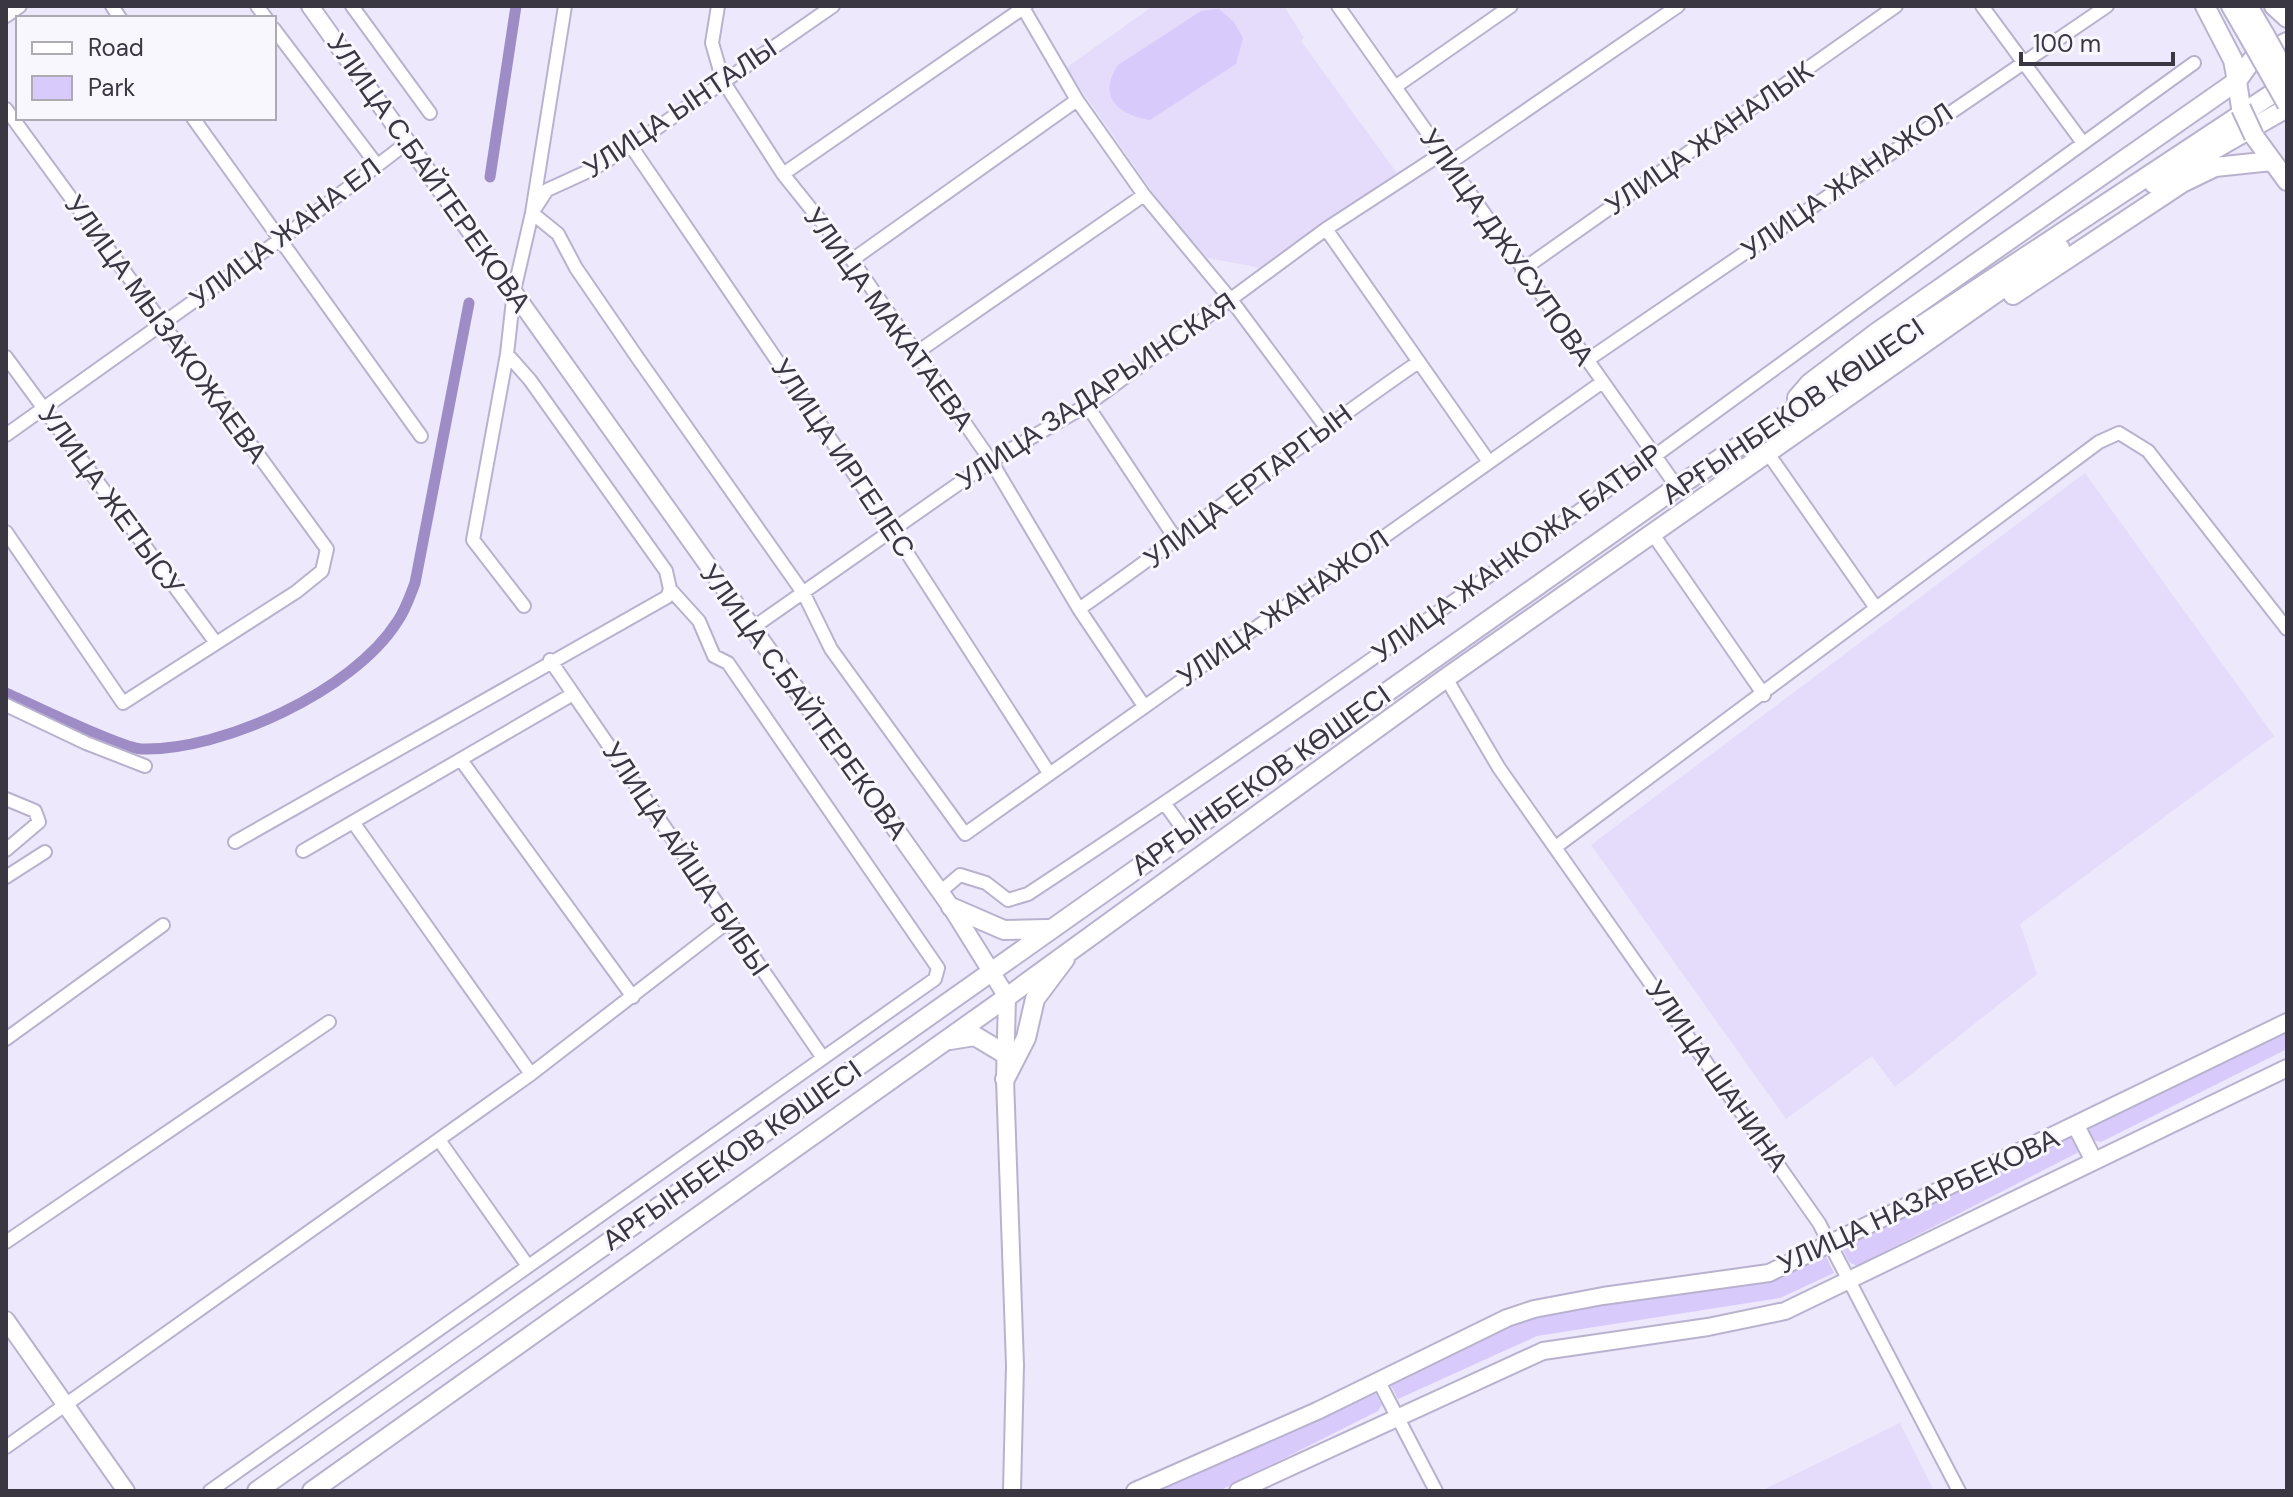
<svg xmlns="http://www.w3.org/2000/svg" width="2293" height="1497" font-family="'DM Sans',sans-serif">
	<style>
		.built { fill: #e4dcfa }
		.green { fill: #d8cbfc }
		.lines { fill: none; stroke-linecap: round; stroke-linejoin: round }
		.canal { stroke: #9d8cc6; stroke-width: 11 }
		.street-casing { stroke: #b9b2cf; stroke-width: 16 }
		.secondary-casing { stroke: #b9b2cf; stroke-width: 20 }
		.primary-casing { stroke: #b9b2cf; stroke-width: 22 }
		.street { stroke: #fff; stroke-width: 12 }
		.secondary { stroke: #fff; stroke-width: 16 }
		.primary { stroke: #fff; stroke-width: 18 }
		.primary-bridge-casing { stroke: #b9b2cf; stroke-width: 22; stroke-linecap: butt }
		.primary-bridge { stroke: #fff; stroke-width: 18 }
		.labels { text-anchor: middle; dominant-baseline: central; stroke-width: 6; stroke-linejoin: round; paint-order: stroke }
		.street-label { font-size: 28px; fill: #3a3743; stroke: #f9f7fe }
	</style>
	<rect width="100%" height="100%" fill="#ede8fb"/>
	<path class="built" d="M1153,6h131l20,32 -3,3 98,135 -132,93 -59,-11 -36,-38 -106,-152z
		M2085,473l189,263 -254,188 17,50 -142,113 -23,-31 -86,63 -195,-274z
		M1900,1423l34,68h-173z"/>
	<path class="green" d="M1219,9l15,13 9,16 -7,26 -86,56c-32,-5 -53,-23 -32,-55l83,-54z
		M2287,1016v33l-186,93 -9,-2 -7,-16z
		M2071,1129l9,18 -3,6 -220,113 -8,-4 -9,-19z
		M1822,1248l12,25 -54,25 -243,38 -139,63 -11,-21 143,-71 235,-32z
		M1374,1391l8,14 -4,6 -159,80h-69z"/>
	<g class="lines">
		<path class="canal" d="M490,177l26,-171
			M6,693c25,11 116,56 136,56 80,2 211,-58 255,-127 8,-11 13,-26 18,-39l54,-280"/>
		<defs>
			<path id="street" d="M112,6l8,12
				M257,6l9,12
				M352,6l78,107
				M718,6l-6,37 11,38 60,93 69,86 139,201 88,148 65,97
				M1022,6l55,94 67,95 88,106 93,125
				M1338,6l339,481
				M1982,6l101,137
				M6,16l14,-10
				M274,29l103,136
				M1395,87l116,-81
				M6,109l321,440 -5,22 -26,21 -173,111 -117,-171
				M193,118l228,318
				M631,146l262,385 156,242
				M1448,164l230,-158
				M783,174l243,-168
				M536,207l11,-17 46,-21 38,-23 202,-140
				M532,213l26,21 18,34 61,89 167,237 27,55 134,185 636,-451
				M1326,229l163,233
				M852,260l225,-160
				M1522,270l374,-264
				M916,353l228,-158
				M6,357l210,286
				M1589,359l518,-353
				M1087,405l90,136
				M6,435l275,-196 127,-97
				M1767,452l109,156
				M1652,533l112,162
				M524,606l-51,-66 34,-186 7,-63 18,-78 33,-207
				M1079,609c115,-80 223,-167 338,-246
				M751,629l240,-168 96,-56 239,-176 115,-75
				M550,660l273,398
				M1446,678l53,90 320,455 140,268
				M6,705l80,38 59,23
				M461,760l172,237
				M6,799l29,12 4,11 -33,28
				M1165,804l21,29
				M353,822l178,252
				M235,842l432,-245 3,-8 -4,-18 -136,-191 -23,-26
				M1557,846l542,-404 20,-9 29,18 139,178
				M303,851l270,-157
				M6,877l39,-25
				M940,892l20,-17 26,8 22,17 20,-6c398,-262 779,-552 1166,-831
				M6,1039l157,-114
				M439,1140l89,126
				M6,1242l323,-220
				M1378,1380l58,111
				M6,1447l525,-373 198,-153
				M210,1491l725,-512 3,-11 -210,-305 -14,-7 -15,-35 -29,-32"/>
			<path id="secondary" d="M310,6l641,901 56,90 -2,82 10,286 -3,126
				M2076,1126l18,35
				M6,1320l120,171
				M1135,1491l182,-80 190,-93 27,-9 69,-13 166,-23 518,-251
				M1238,1491l305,-140 165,-24 77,-16 502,-243"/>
			<path id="primary" d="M2231,6l22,38
				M2248,6l17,29
				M2274,6l13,12
				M2241,108l-4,-27 15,-21 35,-18
				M2254,136l33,45
				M2154,184l133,-76
				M2013,295l169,-112 33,-16 57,-6
				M1797,398l13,-15 66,-50 361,-252 -4,-21 -28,-54
				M951,907l53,23 43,-1
				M950,1040l25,-4 30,18
				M1005,1079l21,-41 9,-39 30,-40
				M257,1491l1420,-1004 610,-403
				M312,1491l695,-494 439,-319 614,-430"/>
		</defs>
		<use href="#street" class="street-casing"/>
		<use href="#secondary" class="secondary-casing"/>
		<use href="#primary" class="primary-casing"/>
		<use href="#street" class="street"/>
		<use href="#secondary" class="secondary"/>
		<use href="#primary" class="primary"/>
		<defs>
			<path id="primary-bridge" d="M2265,35l22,40
				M2253,44l34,60
				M2241,108l13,28"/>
		</defs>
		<use href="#primary-bridge" class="primary-bridge-casing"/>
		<use href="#primary-bridge" class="primary-bridge"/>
	</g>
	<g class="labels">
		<g class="street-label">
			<text transform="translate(680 108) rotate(-34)">УЛИЦА ЫНТАЛЫ</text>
			<text transform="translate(1709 138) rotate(-35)">УЛИЦА ЖАНАЛЫК</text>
			<text transform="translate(429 173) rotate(55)">УЛИЦА С.БАЙТЕРЕКОВА</text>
			<text transform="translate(1847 181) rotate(-35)">УЛИЦА ЖАНАЖОЛ</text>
			<text transform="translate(285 233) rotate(-37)">УЛИЦА ЖАНА ЕЛ</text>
			<text transform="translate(1507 247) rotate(55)">УЛИЦА ДЖУСУПОВА</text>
			<text transform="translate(889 319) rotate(54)">УЛИЦА МАКАТАЕВА</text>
			<text transform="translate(166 329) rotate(54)">УЛИЦА МЫЗАКОЖАЕВА</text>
			<text transform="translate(1096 391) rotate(-34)">УЛИЦА ЗАДАРЬИНСКАЯ</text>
			<text transform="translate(1793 411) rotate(-34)">АРҒЫНБЕКОВ КӨШЕСІ</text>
			<text transform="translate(843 458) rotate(56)">УЛИЦА ИРГЕЛЕС</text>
			<text transform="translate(1248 486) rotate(-37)">УЛИЦА ЕРТАРГЫН</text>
			<text transform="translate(111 500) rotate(54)">УЛИЦА ЖЕТЫСУ</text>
			<text transform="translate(1517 553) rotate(-36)">УЛИЦА ЖАНКОЖА БАТЫР</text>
			<text transform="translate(1283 608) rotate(-35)">УЛИЦА ЖАНАЖОЛ</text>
			<text transform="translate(804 702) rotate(54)">УЛИЦА С.БАЙТЕРЕКОВА</text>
			<text transform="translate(1261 780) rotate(-35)">АРҒЫНБЕКОВ КӨШЕСІ</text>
			<text transform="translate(686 859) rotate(56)">УЛИЦА АЙША БИБЫ</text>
			<text transform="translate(1717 1076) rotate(55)">УЛИЦА ШАНИНА</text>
			<text transform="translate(732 1155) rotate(-35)">АРҒЫНБЕКОВ КӨШЕСІ</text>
			<text transform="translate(1918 1201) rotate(-25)">УЛИЦА НАЗАРБЕКОВА</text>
		</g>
	</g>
	<rect width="2293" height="1497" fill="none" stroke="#3a3743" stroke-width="16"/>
	<rect x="16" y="16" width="260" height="104" fill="#f9f7fe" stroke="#adaab3" stroke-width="2"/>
	<rect x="32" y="42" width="40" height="12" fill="#ffffff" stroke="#adaab3" stroke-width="2"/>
	<text x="88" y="56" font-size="24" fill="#3a3743">Road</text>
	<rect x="32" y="76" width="40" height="24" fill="#d8cbfc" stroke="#adaab3" stroke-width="2"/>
	<text x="88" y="96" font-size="24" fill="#3a3743">Park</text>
	<path d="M2021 52v12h152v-12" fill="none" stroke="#3a3743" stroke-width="4"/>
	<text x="2033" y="52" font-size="24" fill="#3a3743" stroke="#f9f7fe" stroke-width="6" paint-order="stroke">100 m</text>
</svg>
